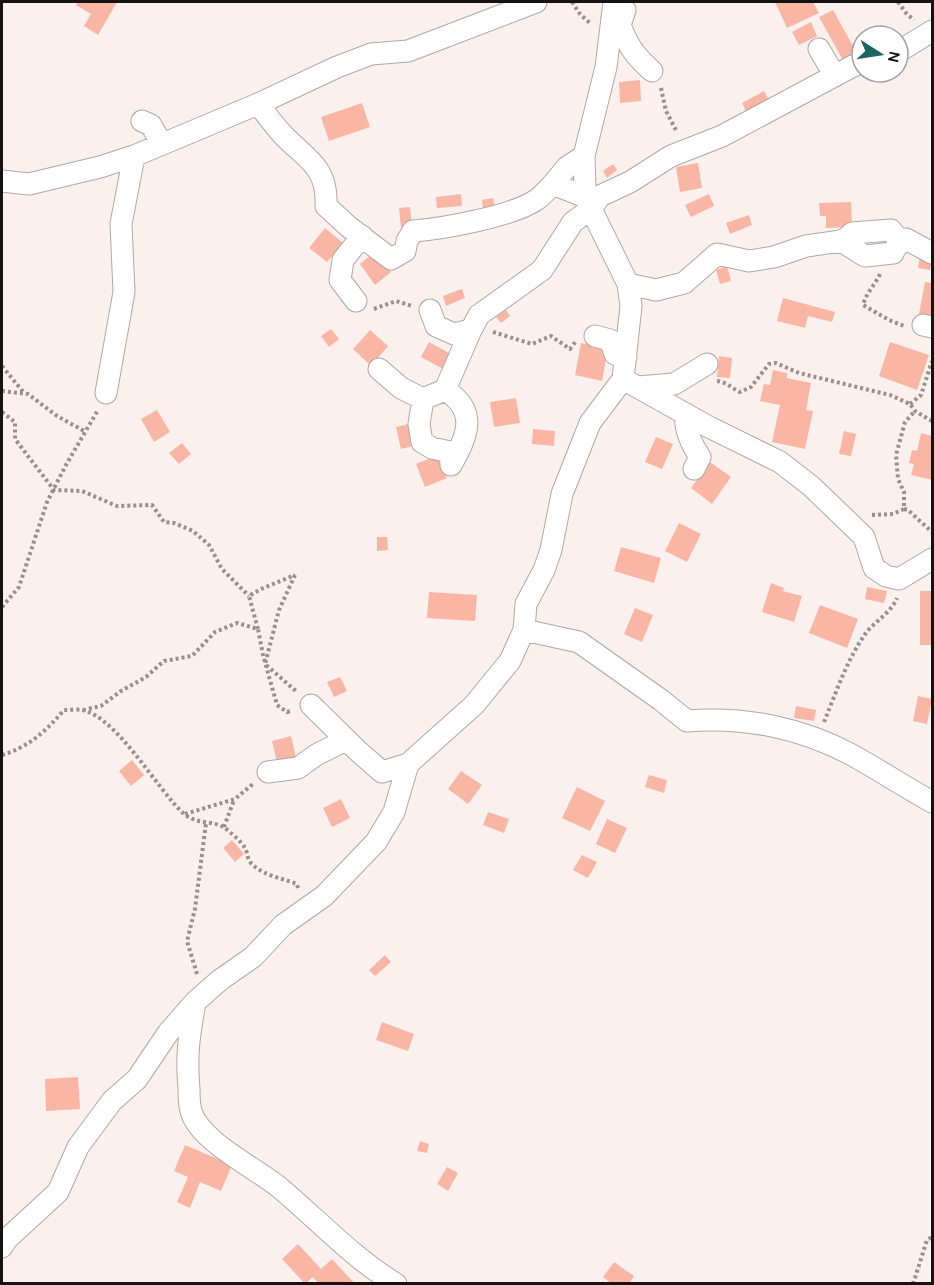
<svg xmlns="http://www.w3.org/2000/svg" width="934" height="1285" font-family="Karla,sans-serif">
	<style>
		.building { fill: #fab6a5 }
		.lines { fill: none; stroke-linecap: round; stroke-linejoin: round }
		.minor-casing { stroke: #b1a8a6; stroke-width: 23 }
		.path { stroke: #97908f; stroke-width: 4; stroke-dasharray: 3 3; stroke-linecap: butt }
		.minor { stroke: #fff; stroke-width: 21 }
	</style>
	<rect width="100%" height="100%" fill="#faf0ee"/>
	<path class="building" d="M78,2h39l-19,33 -14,-9 7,-12 -15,-9z
		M775,2h38l6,11 -32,15z
		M833,10l25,45 -14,7 -25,-45z
		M811,22l6,14 -18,9 -7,-13z
		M640,80l1,21 -21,2 -1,-21z
		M764,91l6,11 -22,13 -6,-12z
		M362,103l8,24 -41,14 -8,-24z
		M698,163l4,25 -22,4 -4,-25z
		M613,164l4,6 -10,8 -4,-7z
		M461,194l1,12 -25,2 -1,-11z
		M709,194l5,12 -23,11 -6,-12z
		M493,198l2,9 -12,2 -1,-9z
		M851,202l1,25 -26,1v-12h-6l-1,-13z
		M410,207l2,19 -11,2 -2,-20z
		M749,215l3,10 -22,9 -4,-11z
		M325,228l18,15 -16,19 -18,-14z
		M376,251l15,21 -16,13 -15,-21z
		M920,257l12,3 -2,10 -12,-2z
		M727,266l4,15 -11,3 -4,-14z
		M925,282l7,1v33l-13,-2z
		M462,289l3,9 -19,8 -3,-10z
		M783,298l52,14 -3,10 -24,-6 -3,12 -28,-7z
		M506,310l4,6 -9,7 -5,-6z
		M331,329l8,10 -10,8 -8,-11z
		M370,330l18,16 -17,20 -18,-17z
		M429,342l22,12 -8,15 -22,-12z
		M890,342l39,13 -12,35 -38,-14z
		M581,343l27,5 -6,33 -27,-6z
		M719,356l13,2 -2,20 -13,-1z
		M773,370l14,3v5l24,5 -5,27 7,1 -8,38 -33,-7 8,-37 -20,-4 4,-17 6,1z
		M516,398l4,25 -26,4 -4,-25z
		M157,410l13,22 -16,10 -13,-23z
		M408,424l5,22 -12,3 -5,-22z
		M533,429l22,2 -1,15 -22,-2z
		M844,431l12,3 -5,22 -12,-2z
		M921,433l11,3v44l-21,-5 3,-11 -5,-1 3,-13 5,1z
		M656,437l17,7 -11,25 -17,-7z
		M182,443l9,11 -12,10 -10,-11z
		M438,455l9,23 -22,9 -9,-23z
		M710,462l21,15 -19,27 -21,-16z
		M679,523l22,11 -14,28 -22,-11z
		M377,537h10l1,13 -11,1z
		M621,547l40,11 -7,25 -40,-12z
		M771,583l13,5 -1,3 19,5 -8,26 -32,-10z
		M867,587l20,4 -3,12 -19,-4z
		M920,591h12v54h-12z
		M429,592l48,3 -2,26 -48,-3z
		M820,605l38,14 -11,29 -38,-15z
		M635,608l18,7 -11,27 -18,-8z
		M340,677l7,14 -13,6 -7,-15z
		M918,696l14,3 -5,25 -14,-3z
		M796,706l20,4 -2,11 -20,-3z
		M291,736l5,22 -19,4 -5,-21z
		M132,760l12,15 -13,11 -12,-15z
		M461,771l21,14 -14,19 -20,-15z
		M649,775l18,5 -3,13 -19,-6z
		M577,787l28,14 -15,30 -28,-13z
		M341,799l9,19 -18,9 -9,-19z
		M488,812l21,7 -5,14 -21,-8z
		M607,819l20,9 -12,25 -19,-9z
		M232,840l12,14 -9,8 -12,-14z
		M582,855l15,7 -9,16 -15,-8z
		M385,955l6,7 -16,14 -6,-6z
		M382,1022l32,12 -6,17 -32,-11z
		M78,1077l2,32 -34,2 -1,-32z
		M420,1141l9,3 -2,9 -10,-2z
		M185,1145l47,20 -11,26 -21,-9 -10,26 -13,-6 11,-25 -14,-6z
		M447,1167l11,6 -10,18 -11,-7z
		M298,1244l23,25 11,-10 23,25h-36l-6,-7 -8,7 -23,-25z
		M614,1262l20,14 -5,8h-17l-9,-7z"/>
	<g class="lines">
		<defs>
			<path id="minor" d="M625,10l-5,15c8,21 15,31 32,46
				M819,49l16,27
				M898,52l34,-21
				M258,104c9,11 17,23 27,33 23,23 43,31 41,69l23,21 42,32 14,-8 2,-10 6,-10c29,-2 100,-15 123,-31 6,-4 12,-11 17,-16
				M142,121l9,4 10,18
				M584,156l-17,11 -14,17 35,14
				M2,181l27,3 71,-17 34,-11 124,-52 79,-37 34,-13 37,-3 128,-49
				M841,241l24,15 28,-3 3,-6 10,-8
				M628,284l28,6 28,-7 33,-29 32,7 25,-4 32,-11 35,-5 6,-3 5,-5 39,-3 7,9h8l26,14
				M356,301l-16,-21 3,-20 19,-24
				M430,310l6,16 18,8 17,-4 8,-15 63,-45 31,-48 18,-13 9,-13 30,-14 41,-26 51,-20 131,-70 9,-3
				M923,325l9,2
				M595,336l15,4 5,14 11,3
				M379,369l22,19 22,11 22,-9 26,-60
				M623,379l84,47 73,36 31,24 53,51 10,31 12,8 13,3 33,-20
				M638,387l36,-3 33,-20
				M445,390c34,21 22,47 6,75
				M106,393l18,-101 -3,-68 13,-68
				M423,399l-4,25 3,18 10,6 18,4 1,13
				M686,414c-2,14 6,31 14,43l-6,12
				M524,630l55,12 82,58 26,21c57,-5 115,7 165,34 27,15 53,32 80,47
				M311,705l48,47 23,20 26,-8
				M268,772l30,-4 18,-13 30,-15
				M195,1003c-6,32 -9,53 -6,86 0,7 0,15 2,22 8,30 65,57 89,77 38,32 73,70 116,96
				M2,1247l5,-8 51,-47 20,-45 34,-46 25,-22 31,-46 27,-31 25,-22 33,-23 30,-32 41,-29 52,-54 18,-30 14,-48 66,-59 36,-44 14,-31 2,-26 18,-34 7,-20 11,-56 28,-71 33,-44 8,-73 -3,-22 -37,-75 -6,-21 -1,-32 22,-89 8,-65"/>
		</defs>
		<use href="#minor" class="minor-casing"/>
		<path class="path" d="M572,2l8,12 11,10
			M898,2l8,11 8,7
			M661,88l5,23 11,21
			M880,274c-5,11 -14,19 -17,31l26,15 15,6
			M374,309l22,-8 16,5
			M493,332l39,12 19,-8 19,13 6,-8
			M2,366l22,27
			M717,381c9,1 15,7 23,11l11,-5 18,-23 7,-1 23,10 91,22 20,9 5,7 17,10
			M2,391l26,3 29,22 29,16
			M910,404l11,-9 11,-34
			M2,412l13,10v17l39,51 28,1 35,15 35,-1 12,17 10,1 19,8 16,14 13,24 27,27
			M904,509l4,1 24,22
			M872,515l21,-1 11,-5v-17l-6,-13 -2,-24 9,-33 9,-10
			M295,575l-16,35 -14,54 32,28
			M2,607l17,-20 28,-85 19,-37 32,-55
			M258,629l-9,-33 12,-7 34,-14
			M83,710l18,-4 20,-15 25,-14 18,-16 28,-5 23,-24 22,-9 21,6 5,26 14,50 10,7 4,-1
			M824,722c12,-29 23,-63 42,-89 9,-12 25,-20 31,-35
			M2,755c27,-8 44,-24 62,-45 6,0 13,-1 18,0 35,7 75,79 101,103 13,12 30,7 42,15 6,5 16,13 20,20 3,5 2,12 7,16 12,12 30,14 45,20l1,4
			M185,814l50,-15 19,-16
			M224,827l10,-27
			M197,974l-10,-33 8,-32 11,-86
			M913,1284l14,-44 5,-3"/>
		<use href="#minor" class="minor"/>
	</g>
	<rect width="934" height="1285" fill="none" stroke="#161212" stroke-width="6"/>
	<g transform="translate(880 54) rotate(102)"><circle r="28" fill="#ffffff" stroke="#a2a0a0" stroke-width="1.5"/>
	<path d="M0-4.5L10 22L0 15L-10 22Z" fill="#196765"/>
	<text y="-9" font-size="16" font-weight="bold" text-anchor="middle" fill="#161212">N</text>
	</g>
</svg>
